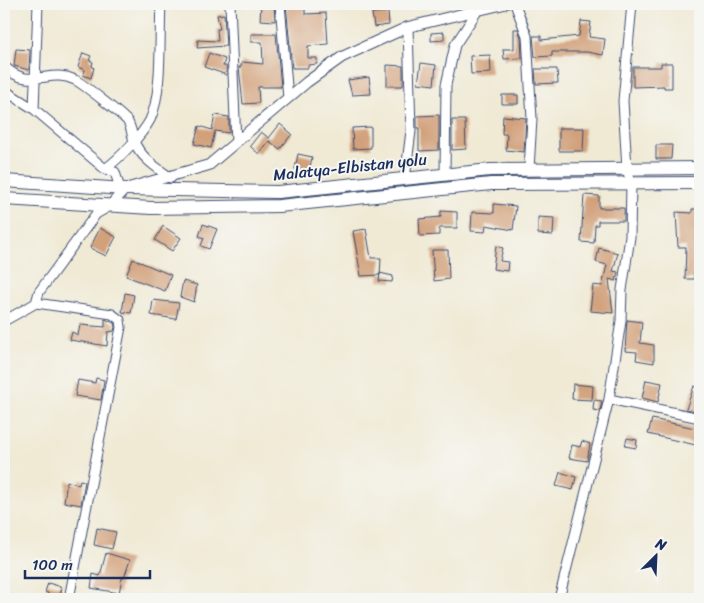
<svg xmlns="http://www.w3.org/2000/svg" width="704" height="603" font-family="Sriracha,sans-serif">
	<style>
		.building { fill: #d2a17b }
		.lines { fill: none; stroke-linecap: round; stroke-linejoin: round }
		.minor-casing { stroke: #3b4b70; stroke-width: 11 }
		.tertiary-casing { stroke: #3b4b70; stroke-width: 12 }
		.primary-casing { stroke: #3b4b70; stroke-width: 14 }
		.minor { stroke: #fff; stroke-width: 9 }
		.tertiary { stroke: #fff; stroke-width: 10 }
		.primary { stroke: #fff; stroke-width: 12 }
		.labels { text-anchor: middle; dominant-baseline: central; stroke-width: 4; stroke-linejoin: round; paint-order: stroke }
		.street-label { font-size: 16px; fill: #1b2f5e; stroke: #f6f6f2 }
	</style>
	<rect width="100%" height="100%" fill="#f6f6f2"/>
	<filter id="ink" filterUnits="userSpaceOnUse"><feTurbulence type="fractalNoise" baseFrequency=".02" numOctaves="2"/><feDisplacementMap in="SourceGraphic" scale="10" xChannelSelector="R" yChannelSelector="G"/><feConvolveMatrix kernelMatrix="1 2 1 2 8 2 1 2 1" color-interpolation-filters="sRGB"/></filter>
	<filter id="wash" filterUnits="userSpaceOnUse"><feTurbulence type="fractalNoise" baseFrequency=".0096" numOctaves="4" result="noise"/><feDisplacementMap in="SourceGraphic" scale="20" xChannelSelector="R" yChannelSelector="G"/><feGaussianBlur stdDeviation="1.12" result="paint"/><feColorMatrix in="noise" values="0 0 0 0 0 0 0 0 0 0 0 0 0 0 0 0 0 1.4 0 .05"/><feComposite in="paint" operator="in"/></filter>
	<g filter="url(#wash)">
		<rect width="100%" height="100%" fill="#f0ead5"/>
		<g id="blocks">
			<path class="building" d="M261,4h13l1,17 -15,-1z
				M286,4h19v10l21,-1 2,31 -20,2v12h9v6l-9,1v3h-16z
				M388,12l1,13 -15,2 -2,-14z
				M224,14l2,32 -29,2 1,-8 20,1 -1,-12h3l-3,-14z
				M581,21l10,1 -2,15 16,2 -2,16 -16,-3h-35v4l-17,1 -2,-21h8v4l38,-4z
				M514,29h4l3,8 1,21 -18,1 -1,-10h11z
				M444,32v8l-13,1v-8z
				M251,34h25l5,53h-23l1,16 -16,1 -4,-37h2l1,-5 21,2 -1,-22h-11z
				M16,49l14,1 -1,20 -15,-4z
				M83,53l8,3 -2,4 4,2 -1,4 2,2 -3,10 -8,-3 2,-5 -7,-3z
				M209,53l16,6 -2,7h3l1,9 -23,-8z
				M490,55l1,18 -20,1 -1,-18z
				M421,63l15,2 -2,20 -16,-2z
				M661,63h11v25h-8v-2l-31,1v-20h28z
				M387,65l16,1v20h-16z
				M535,69h22l1,14 -22,1z
				M369,77l2,17 -19,1 -4,-15z
				M502,95h16v9h-16z
				M215,115l14,2v16l-14,-2 -4,17 -17,-4 5,-18 13,4z
				M439,115v35l-20,1v-23h-2v-12z
				M503,116l23,2 -2,34 -18,-2 1,-16h-5z
				M452,120h13l1,29 -14,1z
				M280,124l12,10 -12,15 -11,-8 -10,13 -9,-8 11,-14 8,6z
				M371,127v21l-18,1 -1,-21z
				M559,128h25l-1,23h-24z
				M656,145h16l-1,14h-15z
				M298,154l14,3 -3,15 -14,-3z
				M584,195l15,1v12h25v13h-26v4h-3l-1,18 -13,-1z
				M494,204l22,2 -3,24 -27,-5 -1,7 -14,-1 1,-19 22,1z
				M692,209h8v63h-6v7h-9l1,-32h-8l-2,-35 16,1z
				M441,211l16,1v16h-18v7l-19,1 -1,-17 22,-2z
				M538,217l16,1 -1,17 -15,-1z
				M203,224l14,5 -8,20 -8,-3 3,-8 -5,-2z
				M163,226l18,12 -9,13 -17,-11z
				M100,228l16,9 -10,19 -16,-8z
				M366,229l5,29h10l-1,17 -19,1 -8,-45z
				M496,246l7,2 -3,13 8,1 -1,9 -14,-2z
				M599,248l19,5 -5,18 5,1 -2,9 -7,-2 4,34 -23,-2 3,-26 9,1 5,-21 -11,-3z
				M432,250h16l1,29 -15,2z
				M133,259l38,16 -6,16 -39,-15z
				M380,273l13,3 -1,6 -13,-1z
				M183,281l14,4 -3,17 -14,-5z
				M125,293l9,2 -3,18 -9,-1z
				M153,300l26,3 -3,16 -25,-4z
				M105,319l9,4 1,4 -1,4 -6,1 -1,14 -37,-6 2,-8 6,3 2,-10 25,2z
				M627,320l15,2 -2,21 14,2v18l-18,-3 1,-8 -12,-1z
				M96,378l8,2 -3,20 -26,-4 3,-16 17,3z
				M646,380l16,3 -4,19 -16,-4z
				M573,384l20,2 -1,14 -20,-1z
				M694,386l6,2v24l-14,-3z
				M594,400l8,1 -2,10 -7,-1z
				M652,419l43,9 1,-4h4v22l-52,-12z
				M627,438l10,2 -1,8 -11,-2z
				M582,441l8,3 -3,17 -18,-3 3,-13 8,2z
				M560,472l16,5 -3,13 -17,-4z
				M80,480l5,1 -4,24 -17,-3 3,-21 12,4z
				M97,528l19,4 -4,17 -18,-4z
				M106,553l24,7 -6,18h-2l-3,15 -28,-5 2,-14 7,2z
				M48,583l14,4 -3,12h-12l1,-6 -3,-1z"/>
		</g>
	</g>
	<g filter="url(#ink)">
		<use href="#blocks" fill-opacity="0" stroke="#3b4b70" stroke-width="1"/>
		<g class="lines">
			<defs>
				<path id="minor" d="M230,4l6,138
					M280,4l8,94
					M515,4l12,32 5,83 -3,50
					M4,66c26,26 45,1 71,14 7,3 50,37 53,42 3,5 4,13 6,19 6,16 23,27 37,37
					M4,90l30,19 71,60
					M34,109l4,-105
					M445,174l1,-89 9,-40 23,-35
					M405,179l6,-48 -3,-104
					M120,189l-5,-17 -10,-3c14,-10 37,-34 45,-49 13,-27 9,-85 11,-116
					M36,303l76,11 8,6 1,7 -52,272
					M4,321l32,-18 3,-11 57,-78 14,-8
					M609,399l91,19
					M559,599l50,-200 12,-78 1,-31 8,-53 1,-54 -4,-14 -4,-68 9,-97"/>
				<path id="tertiary" d="M110,206l15,-17 84,-24 98,-83 35,-25 66,-30 96,-23"/>
				<path id="primary" d="M4,181l121,8 153,3 212,-22 210,-2
					M4,199l147,9 128,-2 212,-22 209,-1"/>
			</defs>
			<use href="#minor" class="minor-casing"/>
			<use href="#tertiary" class="tertiary-casing"/>
			<use href="#primary" class="primary-casing"/>
			<use href="#minor" class="minor"/>
			<use href="#tertiary" class="tertiary"/>
			<use href="#primary" class="primary"/>
		</g>
	</g>
	<g class="labels">
		<g class="street-label">
			<text transform="translate(350 167) rotate(-6)">Malatya-Elbistan yolu</text>
		</g>
	</g>
	<rect width="704" height="603" fill="none" stroke="#f6f6f2" stroke-width="20"/>
	<g transform="translate(656 556) rotate(24)" stroke="#f6f6f2" stroke-width="4" paint-order="stroke">
	<path d="M0-4L9 19L0 12L-9 19Z" fill="#1b2f5e"/>
	<text y="-8" font-size="14" font-weight="bold" text-anchor="middle" fill="#1b2f5e">N</text>
	</g>
	<path d="M25 570v8h125v-8" fill="none" stroke="#1b2f5e" stroke-width="2.5"/>
	<text x="32" y="570" font-size="15" fill="#1b2f5e" stroke="#f6f6f2" stroke-width="4" paint-order="stroke">100 m</text>
</svg>
